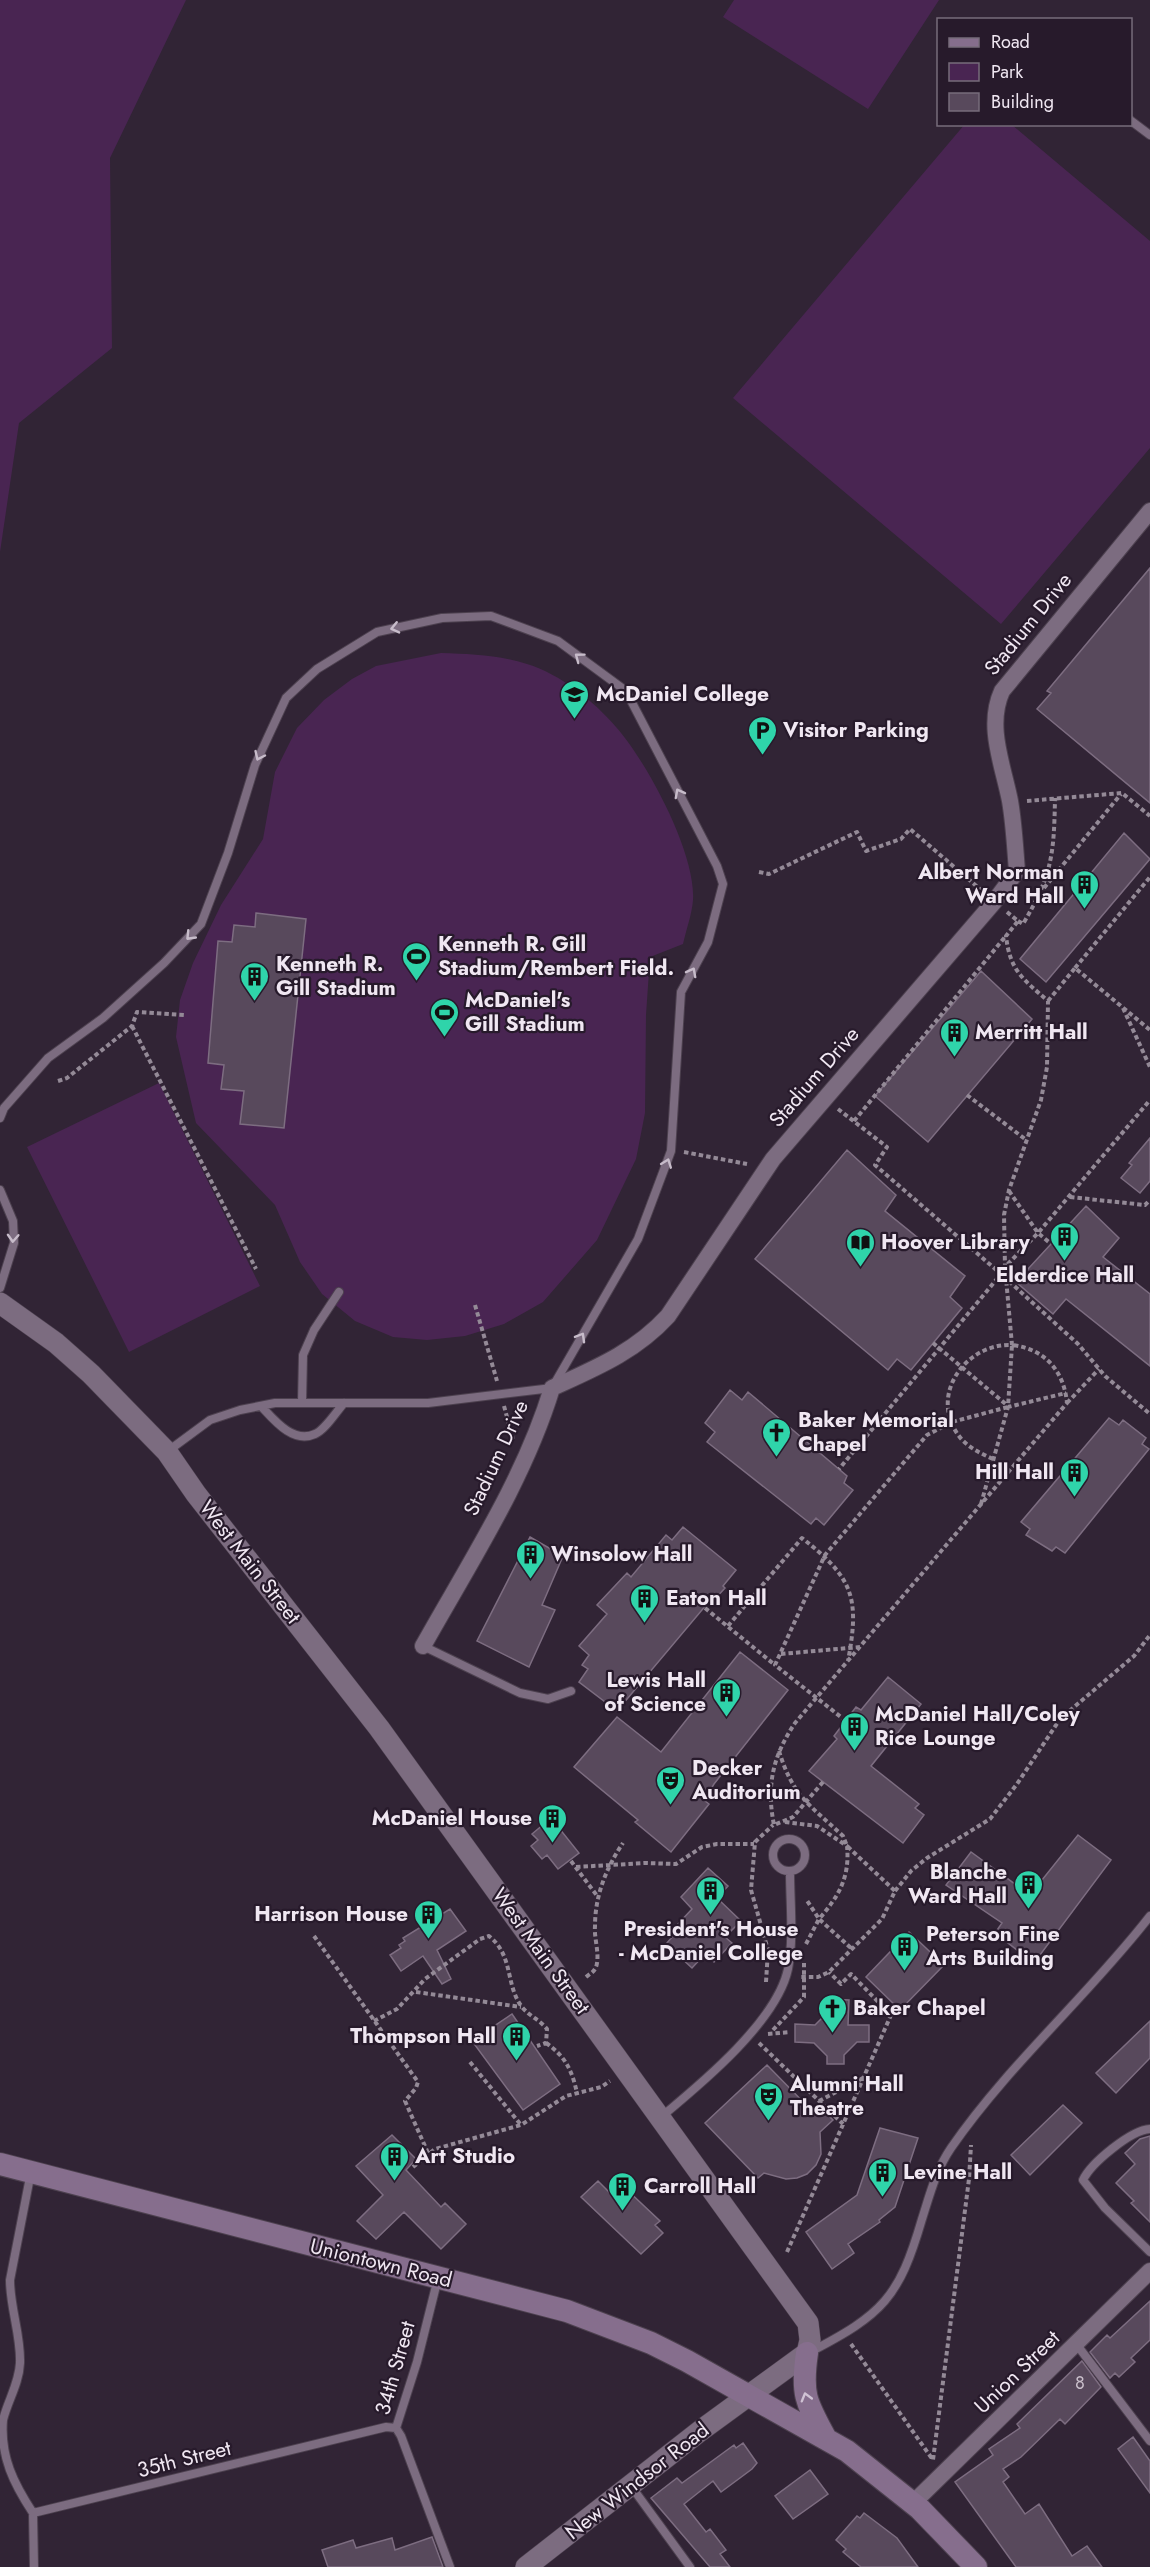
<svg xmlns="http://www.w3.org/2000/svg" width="1150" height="2567" font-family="Jost,sans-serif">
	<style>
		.green { fill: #492552 }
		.building { fill: #58495c; stroke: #7d6d81; stroke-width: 1.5 }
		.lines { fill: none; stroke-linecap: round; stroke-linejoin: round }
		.service-casing { stroke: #4d414f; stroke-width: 10 }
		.minor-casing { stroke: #4d414f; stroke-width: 18 }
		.tertiary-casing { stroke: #4d414f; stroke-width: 22 }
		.secondary-casing { stroke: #4d414f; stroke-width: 24 }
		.path { stroke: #948a97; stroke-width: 4; stroke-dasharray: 4.5 3; stroke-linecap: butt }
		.service { stroke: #7c6c80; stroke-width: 8 }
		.minor { stroke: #7c6c80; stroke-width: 16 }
		.tertiary { stroke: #7c6c80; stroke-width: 21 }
		.secondary { stroke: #866e8d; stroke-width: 22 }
		.oneway { stroke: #c7bcca }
		.oneway2 { stroke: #d0c3d4 }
		.labels { text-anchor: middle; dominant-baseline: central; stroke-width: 4.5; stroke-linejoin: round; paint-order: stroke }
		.number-label { font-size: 18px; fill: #cac0cc }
		.street-label { font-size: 21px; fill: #f0e7f2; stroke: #271a2b }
		.poi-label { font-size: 21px; font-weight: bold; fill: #f0e7f2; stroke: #271a2b; text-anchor: start }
	</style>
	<rect width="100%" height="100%" fill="#312435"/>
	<path class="green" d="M0,0h186l-76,158 2,190 -93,75 -19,129z
		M734,0h205l-71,109 -145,-92z
		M965,124l47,1 138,116v207l-149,176 -268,-226z
		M441,653c29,1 58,2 86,11 33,10 67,37 89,63 31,35 80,126 77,173 -1,14 -7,30 -10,44l-33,13 -4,58 -1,98 -9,46 -39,81 -54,62 -39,22 -39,12 -38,4 -34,-3 -38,-16 -33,-27 -22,-32 -25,-57 -79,-82 -20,-86 4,-37 13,-37 28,-58 42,-66 12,-67 22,-44 27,-28 28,-21 24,-13z
		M159,1083l101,203 -131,66 -102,-205z"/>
	<path class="building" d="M1150,568v235l-113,-94 14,-16 -4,-2z
		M1124,833l26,26 -104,123 -26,-23z
		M256,913l50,6 -22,209 -44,-4 4,-33 -23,-2 3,-24 -16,-2 10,-122 14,1 2,-17 21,2z
		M981,971l51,48 -104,123 -53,-46z
		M1150,1138v43l-10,12 -19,-15 11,-13 -3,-2z
		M847,1150l49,45 -11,16 80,65 -15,21 12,11 -51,62 -14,-11 -9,11 -133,-111z
		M1086,1206l33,32 -16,19 47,37v72l-84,-67 -13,15 -37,-32z
		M730,1390l12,10 6,-8 99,84 -3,7 9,7 -29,35 -8,-7 -5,6 -104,-82 8,-10 -10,-9z
		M1109,1418l10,7 4,-5 23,18 -4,6 7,5 -84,104 -9,-6 -4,4 -26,-16 4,-6 -9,-7z
		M683,1527l53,43 -13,16 2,2 -11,12 -2,-2 -95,113 -38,-29 9,-13 -6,-4 7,-10 -10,-9 28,-32 -10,-9 30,-32 4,4 35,-42 6,5z
		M530,1537l33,19 -21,49 13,5 -26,57 -52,-26z
		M740,1652l48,38 -74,94 -10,16 5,4 -38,48 -36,-30 3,-2 -64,-53 43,-50 44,35z
		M888,1677l33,27 -50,62 48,38 -4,4 9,7 -21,28 -94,-72 28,-32 -3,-3 22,-29 5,3z
		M551,1818l28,35 -21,16 -11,-14 -5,4 -11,-13 7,-6 -6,-6z
		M1078,1835l33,25 -77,103 -39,-30 7,-10 -56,-38 25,-33 59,43z
		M708,1868l20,18 -11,12 24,23 -16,16 7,6 -18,19 -9,-8 -13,14 -26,-24 15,-17 -3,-3 14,-15 -11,-12z
		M450,1909l16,22 -29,19 14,29 -9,5 -19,-28 -22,15 -11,-16 11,-7 -2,-3 6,-4 -2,-3z
		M909,1932l35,33 -44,45 -34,-33z
		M828,1999l21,1 -1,25h21v17h-12l-13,13v9h-17v-8l-13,-13 -19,-1v-18l20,1 13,-13z
		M512,2014l48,70 -37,26 -51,-69z
		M1150,2021v37l-34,35 -20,-20z
		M767,2065l48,49 6,-6 12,12 -13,12 1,22 -5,11 -9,9 -10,4 -11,1 -22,-6 -6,5 -53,-55z
		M1063,2105l19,18 -52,52 -19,-20z
		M880,2128l38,10 -23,69 -16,13 1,2 -32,22 6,9 -22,16 -26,-37 51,-37z
		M392,2135l24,24 -10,11 35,37 4,-4 21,21 -25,25 -37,-37 -28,27 -19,-18 26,-26 -27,-29z
		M1150,2136v86l-19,-19 3,-2 -18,-18 19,-19 -10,-11 15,-14z
		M598,2181l16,16 11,-9 35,33 -5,4 8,8 -22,21 -60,-57z
		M1150,2301v39l-19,18 4,4 -16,15 -4,-4 -5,5 -20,-26 17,-17 3,3z
		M1082,2361l19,26 -36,37 -5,-5 -39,38 -18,12 6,8 -6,5 22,32 14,-10 33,52 15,-10 15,21h-86l-61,-85 38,-27 -4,-6 31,-21 -3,-4z
		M1133,2437l17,24v32l-32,-44z
		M743,2443l14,20 -5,6 -31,23 -8,-11 -29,23 22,28 4,-3 16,21 -6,4 10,13h-20l-59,-69 26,-20 5,5 52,-38 2,3z
		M810,2470l18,24 -35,25 -18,-23z
		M864,2513l33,25 21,29h-57l-18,-15 3,-3 -10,-9 21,-24 3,2z
		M432,2537l11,30h-115l-6,-17 31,-10 3,8 36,-10 3,12z"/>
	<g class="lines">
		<defs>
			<path id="service" d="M1130,120l20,15
				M0,1118l4,-10 44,-50 55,-40 61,-55 37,-39 27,-71 27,-88 31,-67 31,-29 60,-37 65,-14 49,-2 67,25 68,50 91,175 6,18 -15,58 -27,50 -10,159 -33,88 -86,149 -124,15h-153l-35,7 -30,10 -42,31
				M0,1190l13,31 1,22 -14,45
				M302,1403l1,-48 11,-25 25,-38
				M261,1406c13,14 32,38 54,28 10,-4 21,-22 29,-31
				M423,1646l97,47 28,6 23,-8
				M773 1855a16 16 0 1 1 32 0a16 16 0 1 1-32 0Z
				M661,2117c41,-34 116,-96 127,-148 6,-31 2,-66 2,-97
				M1150,2129c-19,1 -59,34 -67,51l22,28 45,44
				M31,2172l-21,108c0,28 11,55 10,83 -1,21 -12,37 -17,57 -3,37 11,64 30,93
				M1077,2345l73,96
				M810,2352c73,-38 89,-54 112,-133 8,-25 14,-49 29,-71 58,-84 137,-152 199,-232
				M396,2428l21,-66 21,-84
				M396,2428l5,8 49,131
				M631,2486l59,81
				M34,2567l-1,-54 353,-86 10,1"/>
			<path id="minor" d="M423,1646c47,-84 101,-166 129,-258 44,-20 83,-36 116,-72l105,-157 221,-257 23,-31c-2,-24 -3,-47 -7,-70 -7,-36 -24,-75 -8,-110l148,-180
				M913,2503l237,-232"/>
			<path id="tertiary" d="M0,1303l56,40 35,31 76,78 29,42 183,234 429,595 2,17 -3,13 -107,78 -174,136"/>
			<path id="secondary" d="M0,2164l567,147 84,32 36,18 160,90 73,58 56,58
				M807,2353c-6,41 -1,49 18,84"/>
		</defs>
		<use href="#service" class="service-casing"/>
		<use href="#minor" class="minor-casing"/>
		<use href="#tertiary" class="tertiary-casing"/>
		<use href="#secondary" class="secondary-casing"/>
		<path class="path" d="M1027,801l95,-8 28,23
			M759,872l10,2 88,-42 9,19 35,-12 9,-10 71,61
			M1044,888l77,-94
			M1007,912l11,9 -12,15c4,35 17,43 42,65l-1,66 -6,33 -32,90 -5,25 1,52 -4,7 77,70 27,32 45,38
			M1018,921l5,3c29,-49 31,-69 32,-126
			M1075,968l75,-91
			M1048,1001l27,-33 75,62
			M1123,1008l27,59
			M132,1026l124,243
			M58,1081l9,-3 65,-52 5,-14 47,3
			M967,1095l58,44
			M838,1109l49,38 -12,18 126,109 -162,195
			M854,1121l151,-184
			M684,1152l63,12
			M1009,1191l29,42 12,10
			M1070,1197l75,8 5,-5
			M475,1305l22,76
			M933,1343l75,63
			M1067,1403l32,-34
			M504,1406l9,33
			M993,1459c-13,-6 -26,-12 -34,-23 -31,-41 7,-93 53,-91l-7,-78 33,-34 112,-133
			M981,1504l27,-97
			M705,1608l70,57
			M728,1626l74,-88c51,40 58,59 46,123
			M781,1654l79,-7
			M846,1721l-71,-56 50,-110 102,-120 25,-13 56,-15
			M779,1751c14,46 31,54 64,85l4,10 48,45 -13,28 -53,53 -11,5h-19
			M823,1782l-30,35 -19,8c-8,-40 -1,-69 21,-102l272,-320c-3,-32 -22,-54 -55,-58l-4,62 58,-14
			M785,1822l32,4 30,20c3,31 -8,50 -28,73l33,30
			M571,1861l27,36
			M576,1867l69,-4 31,1 26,-17 15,-3h37
			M895,1891l16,-20 16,-13 63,-39 27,-35 43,-65 74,-63 16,-21
			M314,1936l104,146 -2,6 -11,13 23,52
			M806,1944l13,-25 -13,-20
			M586,1977c5,-4 10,-6 11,-14 2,-12 -3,-25 -2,-37 0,-30 11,-58 28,-83
			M766,1982l2,-32 -17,-60 4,-48 18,-17
			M416,1992l105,15
			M374,2021l23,-12 28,-30 55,-40 9,-3c25,20 16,49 33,71 7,9 18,13 25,22l-1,14 -9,3
			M773,2030l31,-33v-34
			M768,2034l22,-2
			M546,2043c19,13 26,27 31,50
			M759,2043l84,81
			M470,2062l51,63
			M819,2101l44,-23
			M413,2167l22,-18 86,-24 45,-29 35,-9 9,-6
			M787,2252l104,-237 -40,-41 -10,10 -12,-12
			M851,2344l82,116 36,-281 2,-34"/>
		<use href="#service" class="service"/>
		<use href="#minor" class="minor"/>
		<use href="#tertiary" class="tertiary"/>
		<use href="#secondary" class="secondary"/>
	</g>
	<defs><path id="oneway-chevron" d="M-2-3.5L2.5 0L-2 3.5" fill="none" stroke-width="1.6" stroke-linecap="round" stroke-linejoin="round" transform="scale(1.5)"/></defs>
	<g class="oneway">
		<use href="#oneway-chevron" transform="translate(395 628) rotate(167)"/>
		<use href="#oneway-chevron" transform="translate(579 657) rotate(-143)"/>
		<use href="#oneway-chevron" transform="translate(259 756) rotate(115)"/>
		<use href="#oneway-chevron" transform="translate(679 793) rotate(-118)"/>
		<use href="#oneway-chevron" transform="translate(190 936) rotate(134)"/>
		<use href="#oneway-chevron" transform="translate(692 972) rotate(-62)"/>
		<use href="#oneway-chevron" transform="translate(667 1163) rotate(-69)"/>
		<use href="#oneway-chevron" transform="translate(13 1238) rotate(93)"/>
		<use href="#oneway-chevron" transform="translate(581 1337) rotate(-60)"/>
	</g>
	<use class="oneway2" href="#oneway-chevron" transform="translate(806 2397) rotate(-106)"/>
	<defs>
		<symbol id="university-pin" viewBox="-11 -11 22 30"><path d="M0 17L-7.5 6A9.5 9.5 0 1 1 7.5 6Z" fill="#2fd4aa" stroke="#271a2b"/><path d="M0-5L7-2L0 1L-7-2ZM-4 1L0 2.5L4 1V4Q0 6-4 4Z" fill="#111"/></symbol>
		<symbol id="parking-pin" viewBox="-11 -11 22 30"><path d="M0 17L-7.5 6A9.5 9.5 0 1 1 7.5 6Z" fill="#2fd4aa" stroke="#271a2b"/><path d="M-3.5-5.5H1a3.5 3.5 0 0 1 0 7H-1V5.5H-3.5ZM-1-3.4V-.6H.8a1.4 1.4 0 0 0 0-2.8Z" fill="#111"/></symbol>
		<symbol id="building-pin" viewBox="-11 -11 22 30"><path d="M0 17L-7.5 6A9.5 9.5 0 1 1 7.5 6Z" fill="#2fd4aa" stroke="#271a2b"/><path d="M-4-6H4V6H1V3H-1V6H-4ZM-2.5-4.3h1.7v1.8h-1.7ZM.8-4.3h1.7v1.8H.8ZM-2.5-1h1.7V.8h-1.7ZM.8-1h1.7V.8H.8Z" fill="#111"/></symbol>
		<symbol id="stadium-pin" viewBox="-11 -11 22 30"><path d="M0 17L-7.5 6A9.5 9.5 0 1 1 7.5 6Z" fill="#2fd4aa" stroke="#271a2b"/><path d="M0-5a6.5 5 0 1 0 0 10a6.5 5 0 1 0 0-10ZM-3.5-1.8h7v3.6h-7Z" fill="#111"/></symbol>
		<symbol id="library-pin" viewBox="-11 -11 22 30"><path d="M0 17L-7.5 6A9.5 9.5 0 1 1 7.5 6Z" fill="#2fd4aa" stroke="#271a2b"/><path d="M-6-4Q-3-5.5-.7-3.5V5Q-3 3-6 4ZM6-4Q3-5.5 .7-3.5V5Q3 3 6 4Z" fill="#111"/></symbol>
		<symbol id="church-pin" viewBox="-11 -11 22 30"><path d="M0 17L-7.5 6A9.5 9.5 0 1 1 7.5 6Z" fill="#2fd4aa" stroke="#271a2b"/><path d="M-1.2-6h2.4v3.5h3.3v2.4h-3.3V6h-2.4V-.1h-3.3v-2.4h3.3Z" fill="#111"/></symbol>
		<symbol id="theatre-pin" viewBox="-11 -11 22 30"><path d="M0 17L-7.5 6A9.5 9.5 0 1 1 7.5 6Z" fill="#2fd4aa" stroke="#271a2b"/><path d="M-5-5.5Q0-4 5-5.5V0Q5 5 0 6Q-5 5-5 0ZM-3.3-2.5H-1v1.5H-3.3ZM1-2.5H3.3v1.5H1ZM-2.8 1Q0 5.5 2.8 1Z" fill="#111"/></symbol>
	</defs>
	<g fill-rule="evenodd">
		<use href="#university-pin" x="558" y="678" width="33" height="45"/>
		<use href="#parking-pin" x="746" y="714" width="33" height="45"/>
		<use href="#building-pin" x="1068" y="868" width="33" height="45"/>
		<use href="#stadium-pin" x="400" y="940" width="33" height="45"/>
		<use href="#building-pin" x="238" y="960" width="33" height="45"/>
		<use href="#stadium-pin" x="428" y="996" width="33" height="45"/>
		<use href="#building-pin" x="938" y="1016" width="33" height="45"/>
		<use href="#building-pin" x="1048" y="1220" width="33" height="45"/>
		<use href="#library-pin" x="844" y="1226" width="33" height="45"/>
		<use href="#church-pin" x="760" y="1416" width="33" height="45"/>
		<use href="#building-pin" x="1058" y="1456" width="33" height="45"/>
		<use href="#building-pin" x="514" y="1538" width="33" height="45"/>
		<use href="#building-pin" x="628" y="1582" width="33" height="45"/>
		<use href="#building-pin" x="710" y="1676" width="33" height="45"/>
		<use href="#building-pin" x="838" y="1710" width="33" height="45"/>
		<use href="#theatre-pin" x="654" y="1764" width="33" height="45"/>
		<use href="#building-pin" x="536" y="1802" width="33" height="45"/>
		<use href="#building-pin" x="1012" y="1868" width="33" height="45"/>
		<use href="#building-pin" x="694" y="1874" width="33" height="45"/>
		<use href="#building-pin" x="412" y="1898" width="33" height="45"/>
		<use href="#building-pin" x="888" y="1930" width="33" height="45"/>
		<use href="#church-pin" x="816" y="1992" width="33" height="45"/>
		<use href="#building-pin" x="500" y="2020" width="33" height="45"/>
		<use href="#theatre-pin" x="752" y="2080" width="33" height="45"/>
		<use href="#building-pin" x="378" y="2140" width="33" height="45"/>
		<use href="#building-pin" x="866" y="2156" width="33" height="45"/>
		<use href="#building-pin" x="606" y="2170" width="33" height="45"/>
	</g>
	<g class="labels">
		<g class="number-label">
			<text x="1080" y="2383">8</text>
		</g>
		<g class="street-label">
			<text transform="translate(1028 624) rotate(-51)">Stadium Drive</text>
			<text transform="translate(814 1077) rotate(-49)">Stadium Drive</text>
			<text transform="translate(496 1458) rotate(-65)">Stadium Drive</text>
			<text transform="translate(250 1562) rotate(52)">West Main Street</text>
			<text transform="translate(541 1951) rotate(54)">West Main Street</text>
			<text transform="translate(381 2263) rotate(14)">Uniontown Road</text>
			<text transform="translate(395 2368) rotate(-74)">34th Street</text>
			<text transform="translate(1017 2372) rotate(-44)">Union Street</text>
			<text transform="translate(184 2459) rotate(-14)">35th Street</text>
			<text transform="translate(637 2481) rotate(-38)">New Windsor Road</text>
		</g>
		<g class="poi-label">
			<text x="596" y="694">McDaniel College</text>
			<text x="783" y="730">Visitor Parking</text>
			<text x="1064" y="872" text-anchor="end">Albert Norman<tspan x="1064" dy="24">Ward Hall</tspan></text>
			<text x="438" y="944">Kenneth R. Gill<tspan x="438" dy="24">Stadium/Rembert Field.</tspan></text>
			<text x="276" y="964">Kenneth R.<tspan x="276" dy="24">Gill Stadium</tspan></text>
			<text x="465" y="1000">McDaniel's<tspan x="465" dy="24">Gill Stadium</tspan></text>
			<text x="975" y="1032">Merritt Hall</text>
			<text x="881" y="1242">Hoover Library</text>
			<text x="1065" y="1275" text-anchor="middle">Elderdice Hall</text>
			<text x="798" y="1420">Baker Memorial<tspan x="798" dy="24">Chapel</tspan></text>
			<text x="1054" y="1472" text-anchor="end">Hill Hall</text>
			<text x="551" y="1554">Winsolow Hall</text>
			<text x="666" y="1598">Eaton Hall</text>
			<text x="706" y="1680" text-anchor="end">Lewis Hall<tspan x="706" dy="24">of Science</tspan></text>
			<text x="875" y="1714">McDaniel Hall/Coley<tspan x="875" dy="24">Rice Lounge</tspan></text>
			<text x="692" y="1768">Decker<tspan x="692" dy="24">Auditorium</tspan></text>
			<text x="532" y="1818" text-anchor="end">McDaniel House</text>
			<text x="1007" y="1872" text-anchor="end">Blanche<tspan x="1007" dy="24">Ward Hall</tspan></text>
			<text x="408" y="1914" text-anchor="end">Harrison House</text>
			<text x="711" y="1929" text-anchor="middle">President's House<tspan x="711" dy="24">- McDaniel College</tspan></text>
			<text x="926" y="1934">Peterson Fine<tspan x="926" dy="24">Arts Building</tspan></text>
			<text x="853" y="2008">Baker Chapel</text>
			<text x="496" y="2036" text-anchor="end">Thompson Hall</text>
			<text x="790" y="2084">Alumni Hall<tspan x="790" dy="24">Theatre</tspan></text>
			<text x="415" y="2156">Art Studio</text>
			<text x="903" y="2172">Levine Hall</text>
			<text x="644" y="2186">Carroll Hall</text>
		</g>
	</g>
	<rect x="937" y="18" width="195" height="108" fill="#271a2b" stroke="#776c7b" stroke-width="1.5"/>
	<rect x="949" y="38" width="30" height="9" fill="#866e8d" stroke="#776c7b" stroke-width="1.5"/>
	<text x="991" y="48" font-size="18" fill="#f0e7f2">Road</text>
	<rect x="949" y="63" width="30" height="18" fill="#492552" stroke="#776c7b" stroke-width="1.5"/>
	<text x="991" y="78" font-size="18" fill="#f0e7f2">Park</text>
	<rect x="949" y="93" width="30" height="18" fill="#58495c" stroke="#776c7b" stroke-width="1.5"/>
	<text x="991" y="108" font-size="18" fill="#f0e7f2">Building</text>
</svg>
